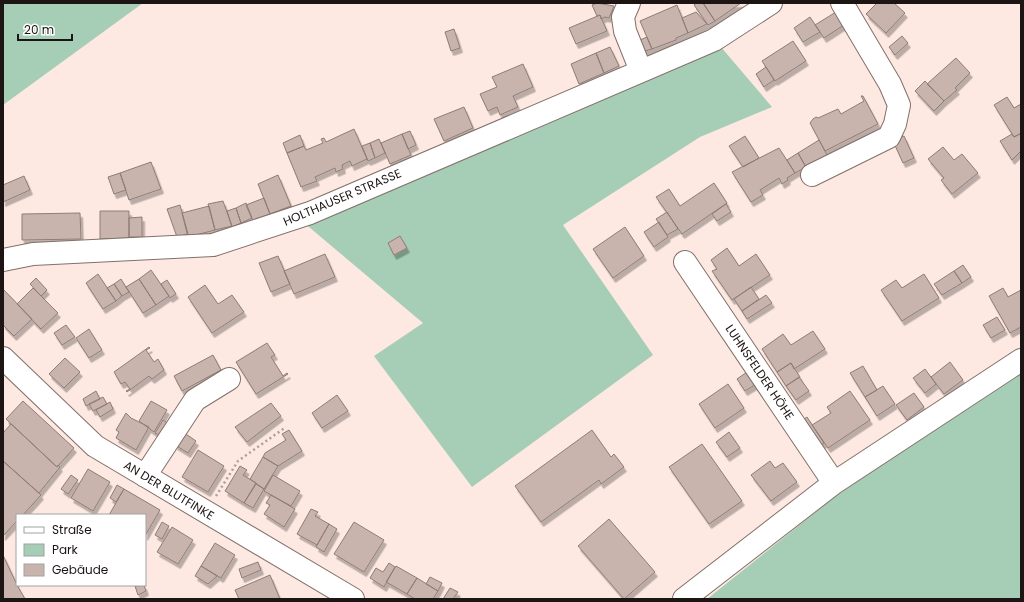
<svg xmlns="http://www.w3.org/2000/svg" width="1024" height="602" font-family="Poppins,sans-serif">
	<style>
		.green { fill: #a6ceb7 }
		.building { fill: #c8b4ad; stroke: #8e7c76; filter: url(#shadow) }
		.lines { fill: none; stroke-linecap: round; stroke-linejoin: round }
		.minor-casing { stroke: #827069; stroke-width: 24 }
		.path { stroke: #ae9e99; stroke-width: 2.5; stroke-dasharray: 2 3; stroke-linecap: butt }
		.minor { stroke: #fff; stroke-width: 22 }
		.labels { text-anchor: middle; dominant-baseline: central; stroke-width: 4; stroke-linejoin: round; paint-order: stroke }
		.street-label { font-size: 12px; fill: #1c1513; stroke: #fff }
	</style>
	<defs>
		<filter id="shadow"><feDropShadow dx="2.5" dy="4.5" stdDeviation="0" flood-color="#0004"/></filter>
	</defs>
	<rect width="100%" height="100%" fill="#fee9e2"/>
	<path class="green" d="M3,3h140l-140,102z
		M721,47l51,60 -72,30 -137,88 90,130 -181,132 -98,-131 49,-33 -120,-101z
		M1021,369v230h-314l125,-100 170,-119z"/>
	<path class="building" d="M597,3l17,3 -5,12 -4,-1 -4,2 -1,-4 -3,1 -5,-11z
		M697,3h6l12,18 -7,4 -14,-20z
		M703,3h38l-26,18z
		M877,3h17l11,10 -19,20 -20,-19z
		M677,5l11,28 -12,5v2l-24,9 -12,-28z
		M696,12l11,12 -19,9 -6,-15z
		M836,12l8,13 -20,13 -9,-13z
		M600,15l7,16 -31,13 -7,-16z
		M810,17l10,15 -17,10 -9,-14z
		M454,29l6,19 -9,3 -6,-19z
		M902,36l6,7 -13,12 -6,-8z
		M647,37l5,12 -7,2 -5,-11z
		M793,41l13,20 -31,20 -13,-20z
		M610,47l9,19 -15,7 -8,-20z
		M596,53l8,20 -25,11 -8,-20z
		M956,58l14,15 -15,15 2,2 -13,11 -17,-17z
		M523,64l10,23 -20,9 5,11 -18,8 -3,-8 -9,4 -8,-17 17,-7 -5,-10z
		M766,67l8,13 -10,7 -8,-13z
		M925,81l19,20 -10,10 -19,-20z
		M861,96h2l15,28 -53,27 -15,-28 3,-4 3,-2 2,1 20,-9 3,5 23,-13z
		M1007,97l7,11 7,-4v29l-7,4 -20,-32z
		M464,107l9,21 -29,13 -10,-22z
		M354,129l13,30 -15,7 -2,-5 -8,4 1,4 -7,3 -1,-4 -20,9 2,4 -16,6 -14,-34 17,-7 2,4 17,-7 -2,-4 3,-1 2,4z
		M410,131l6,14 -8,4 -6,-15z
		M402,134l9,21 -21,9 -9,-21z
		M1012,134l2,3 6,-3 1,2v15l-9,9 -12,-19z
		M300,135l4,11 -17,7 -4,-10z
		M745,136l14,22 -16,9 -14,-21z
		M904,136l10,22 -11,5 -10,-22z
		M379,139l6,14 -10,5 -5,-15z
		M819,140l8,15 -21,12 -8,-14z
		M370,143l5,15 -7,3 -6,-15z
		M943,147l11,13 8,-6 16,19 -26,21 -11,-14 3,-2 -16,-19z
		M779,148l16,25 -8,5 1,2 -6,4 -3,-6 -19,12 3,5 -12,7 -19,-30z
		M798,153l8,14 -11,6 -8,-13z
		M151,162l10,27 -32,11 -9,-27z
		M120,173l6,17 -12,4 -6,-17z
		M278,175l13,31 -21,8 -12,-30z
		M24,176l6,14 -27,12v-17z
		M714,183l13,20 -45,31 -26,-37 13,-8 11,17z
		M264,198l6,16 -17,7 -7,-16z
		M223,201l9,25 -17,4 -7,-26z
		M246,203l6,15 -11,5 -5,-15z
		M726,204l5,8 -14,9 -5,-7z
		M180,205l8,29 -11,3 -10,-28z
		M209,206l6,24 -27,7 -6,-24z
		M236,208l5,15 -9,4 -5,-16z
		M100,211h29v27l-29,1z
		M667,212l11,17 -11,6 -11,-16z
		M80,213l1,26 -59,1v-26z
		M142,217v20h-13v-19z
		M659,222l9,15 -14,10 -10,-15z
		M625,227l19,29 -31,22 -20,-29z
		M400,236l7,12 -13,7 -6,-12z
		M727,248l12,18 17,-12 14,21 -38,25 -20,-29 5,-2 -6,-9z
		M325,254l10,23 -41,17 -10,-23z
		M278,256l12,28 -19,8 -12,-29z
		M963,265l8,12 -9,6 -8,-12z
		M151,270l18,26 -13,9 -17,-26z
		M954,271l8,12 -20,12 -8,-11z
		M98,274l18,27 -13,8 -17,-26z
		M924,274l15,24 -37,23 -21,-31 15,-10 6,8z
		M36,278l11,12 -6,6 -11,-12z
		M121,279l8,13 -7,4 -8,-12z
		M139,279l17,26 -13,8 -17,-26z
		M167,280l9,14 -6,4 -9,-14z
		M114,284l8,12 -6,5 -9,-13z
		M205,285l13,19 14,-9 12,17 -32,21 -24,-36z
		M751,287l8,12 -17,12 -8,-12z
		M33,288l25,25 -17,16 -24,-25z
		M1003,288l5,9 13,-7v37l-11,6 -21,-37z
		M3,289l29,30 -18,17 -11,-11z
		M766,295l6,8 -25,16 -5,-8z
		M997,317l8,13 -14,8 -8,-13z
		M66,325l9,12 -13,8 -8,-12z
		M89,329l13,21 -13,8 -13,-20z
		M813,331l12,18 -31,20 -3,-6 -14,9 -15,-23 21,-15 8,11z
		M267,343l8,12 -4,2 12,19 4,-3 1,1 -32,20 -20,-32z
		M149,347l1,1 -4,2 8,12 4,-3 6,11 -12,9 -3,-3 -22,16 -1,-1 4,-2 -5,-7 -4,2 -7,-12z
		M213,355l8,15 -39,21 -8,-15z
		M65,358l15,14 -16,16 -15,-14z
		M950,362l13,18 -19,14 -13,-17z
		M791,363l9,14 -14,9 -9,-14z
		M863,366l14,24 -12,7 -15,-24z
		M925,369l11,15 -11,9 -12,-15z
		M750,370l8,13 -13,8 -8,-12z
		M799,377l10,14 -13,9 -10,-14z
		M728,384l16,24 -29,20 -16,-24z
		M883,386l12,18 -18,12 -12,-19z
		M96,391l4,8 -14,7 -3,-7z
		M850,391l20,29 -42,28 -16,-23 19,-12 -4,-6z
		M914,393l10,14 -17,13 -11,-15z
		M337,395l11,16 -26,17 -10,-15z
		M103,397l4,7 -14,7 -4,-7z
		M23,401l51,47 -17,19 -51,-48z
		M151,401l16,9 -13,22 -15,-11z
		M110,402l3,7 -13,8 -4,-7z
		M271,403l10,13 -34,26 -12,-15z
		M126,413l5,5 18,9 -13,23 -20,-12 3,-6 -3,-2z
		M807,417l17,26 -6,4 -18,-25z
		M163,420l6,4 -8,12 -6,-3z
		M11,424l46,43 1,-2 2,2 -21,26 -36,-32v-28z
		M289,430l13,21 -24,15 -15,-9 2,-4 21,-13 -4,-6z
		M592,430l19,27 3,-3 10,13 -23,17 -2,-4 -58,42 -26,-36z
		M183,432l13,9 -8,12 -13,-8z
		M729,432l11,16 -13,9 -11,-15z
		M702,444l40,57 -33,23 -40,-57z
		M198,450l26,16 -16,26 -26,-15z
		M263,457l15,9 -14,23 -14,-10z
		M3,461l38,34 -18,20h-6v6l-14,15z
		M770,461l5,7 8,-5 14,19 -26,19 -20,-26z
		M240,466l7,4 -4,5 13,8 -12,20 -19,-12z
		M88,469l22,13 -17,29 -22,-13z
		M71,475l7,5 -10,14 -7,-5z
		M273,475l27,16 -9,15 -27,-15z
		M256,484l8,5 -11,19 -9,-5z
		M117,485l7,4 -8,13 -6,-4z
		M124,489l36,21 -15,26v-21h-36z
		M271,495l24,14 -11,18 -20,-13 6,-9 -4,-2z
		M311,509l7,3 -3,4 14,8 -12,21 -20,-11z
		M609,519l46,53 -31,27 -46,-53z
		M162,522l7,4 -7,13 -7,-4z
		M354,522l30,18 -20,32 -30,-18z
		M329,524l8,5 -13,23 -8,-5z
		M172,527l21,13 -15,24 -21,-12z
		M215,543l20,12 -14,23 -20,-12z
		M3,555l14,30 8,14h-22z
		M258,562l3,8 -19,8 -3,-9z
		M389,563l6,4 -11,20 -14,-9 6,-10 7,4z
		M201,566l16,10 -9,8 -13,-8z
		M396,566l21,12 -10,16 -21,-12z
		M270,575l10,24h-41l-4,-9z
		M430,577l12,6 -4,8 -12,-7z
		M417,578l21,13 -5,8h-18l-8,-5z
		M144,585l2,6 -8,4 -3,-9z
		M450,588l8,4 -5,7h-10z"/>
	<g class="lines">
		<defs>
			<path id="minor" d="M629,3l-6,14 2,14 16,40
				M812,175l77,-38 6,-13 4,-19 -9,-21 -48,-81
				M3,260l30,-6 180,-9 97,-32 404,-173 57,-37
				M685,262l149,221
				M3,358l92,88 258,153
				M145,476l50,-76 34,-21
				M684,599l150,-116 187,-123"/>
		</defs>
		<use href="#minor" class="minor-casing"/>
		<path class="path" d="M216,496l22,-35 48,-34"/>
		<use href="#minor" class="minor"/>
	</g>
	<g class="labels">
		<g class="street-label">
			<text transform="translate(342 197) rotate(-23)">HOLTHAUSER STRASSE</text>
			<text transform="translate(760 372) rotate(56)">LUHNSFELDER HÖHE</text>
			<text transform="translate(169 490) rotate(31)">AN DER BLUTFINKE</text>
		</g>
	</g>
	<rect width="1024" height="602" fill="none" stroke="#1c1513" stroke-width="8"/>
	<rect x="16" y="514" width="130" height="72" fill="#ffffff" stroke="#a4a1a1"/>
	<rect x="24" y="527" width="20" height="6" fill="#ffffff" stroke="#a4a1a1"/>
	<text x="52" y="534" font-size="12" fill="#1c1513">Straße</text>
	<rect x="24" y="544" width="20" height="12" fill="#a6ceb7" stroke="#a4a1a1"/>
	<text x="52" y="554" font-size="12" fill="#1c1513">Park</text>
	<rect x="24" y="564" width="20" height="12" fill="#c8b4ad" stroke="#a4a1a1"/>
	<text x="52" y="574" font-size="12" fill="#1c1513">Gebäude</text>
	<path d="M18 34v6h54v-6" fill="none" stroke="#1c1513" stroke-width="2"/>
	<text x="24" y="34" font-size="12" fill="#1c1513" stroke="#ffffff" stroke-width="3" paint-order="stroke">20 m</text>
</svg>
